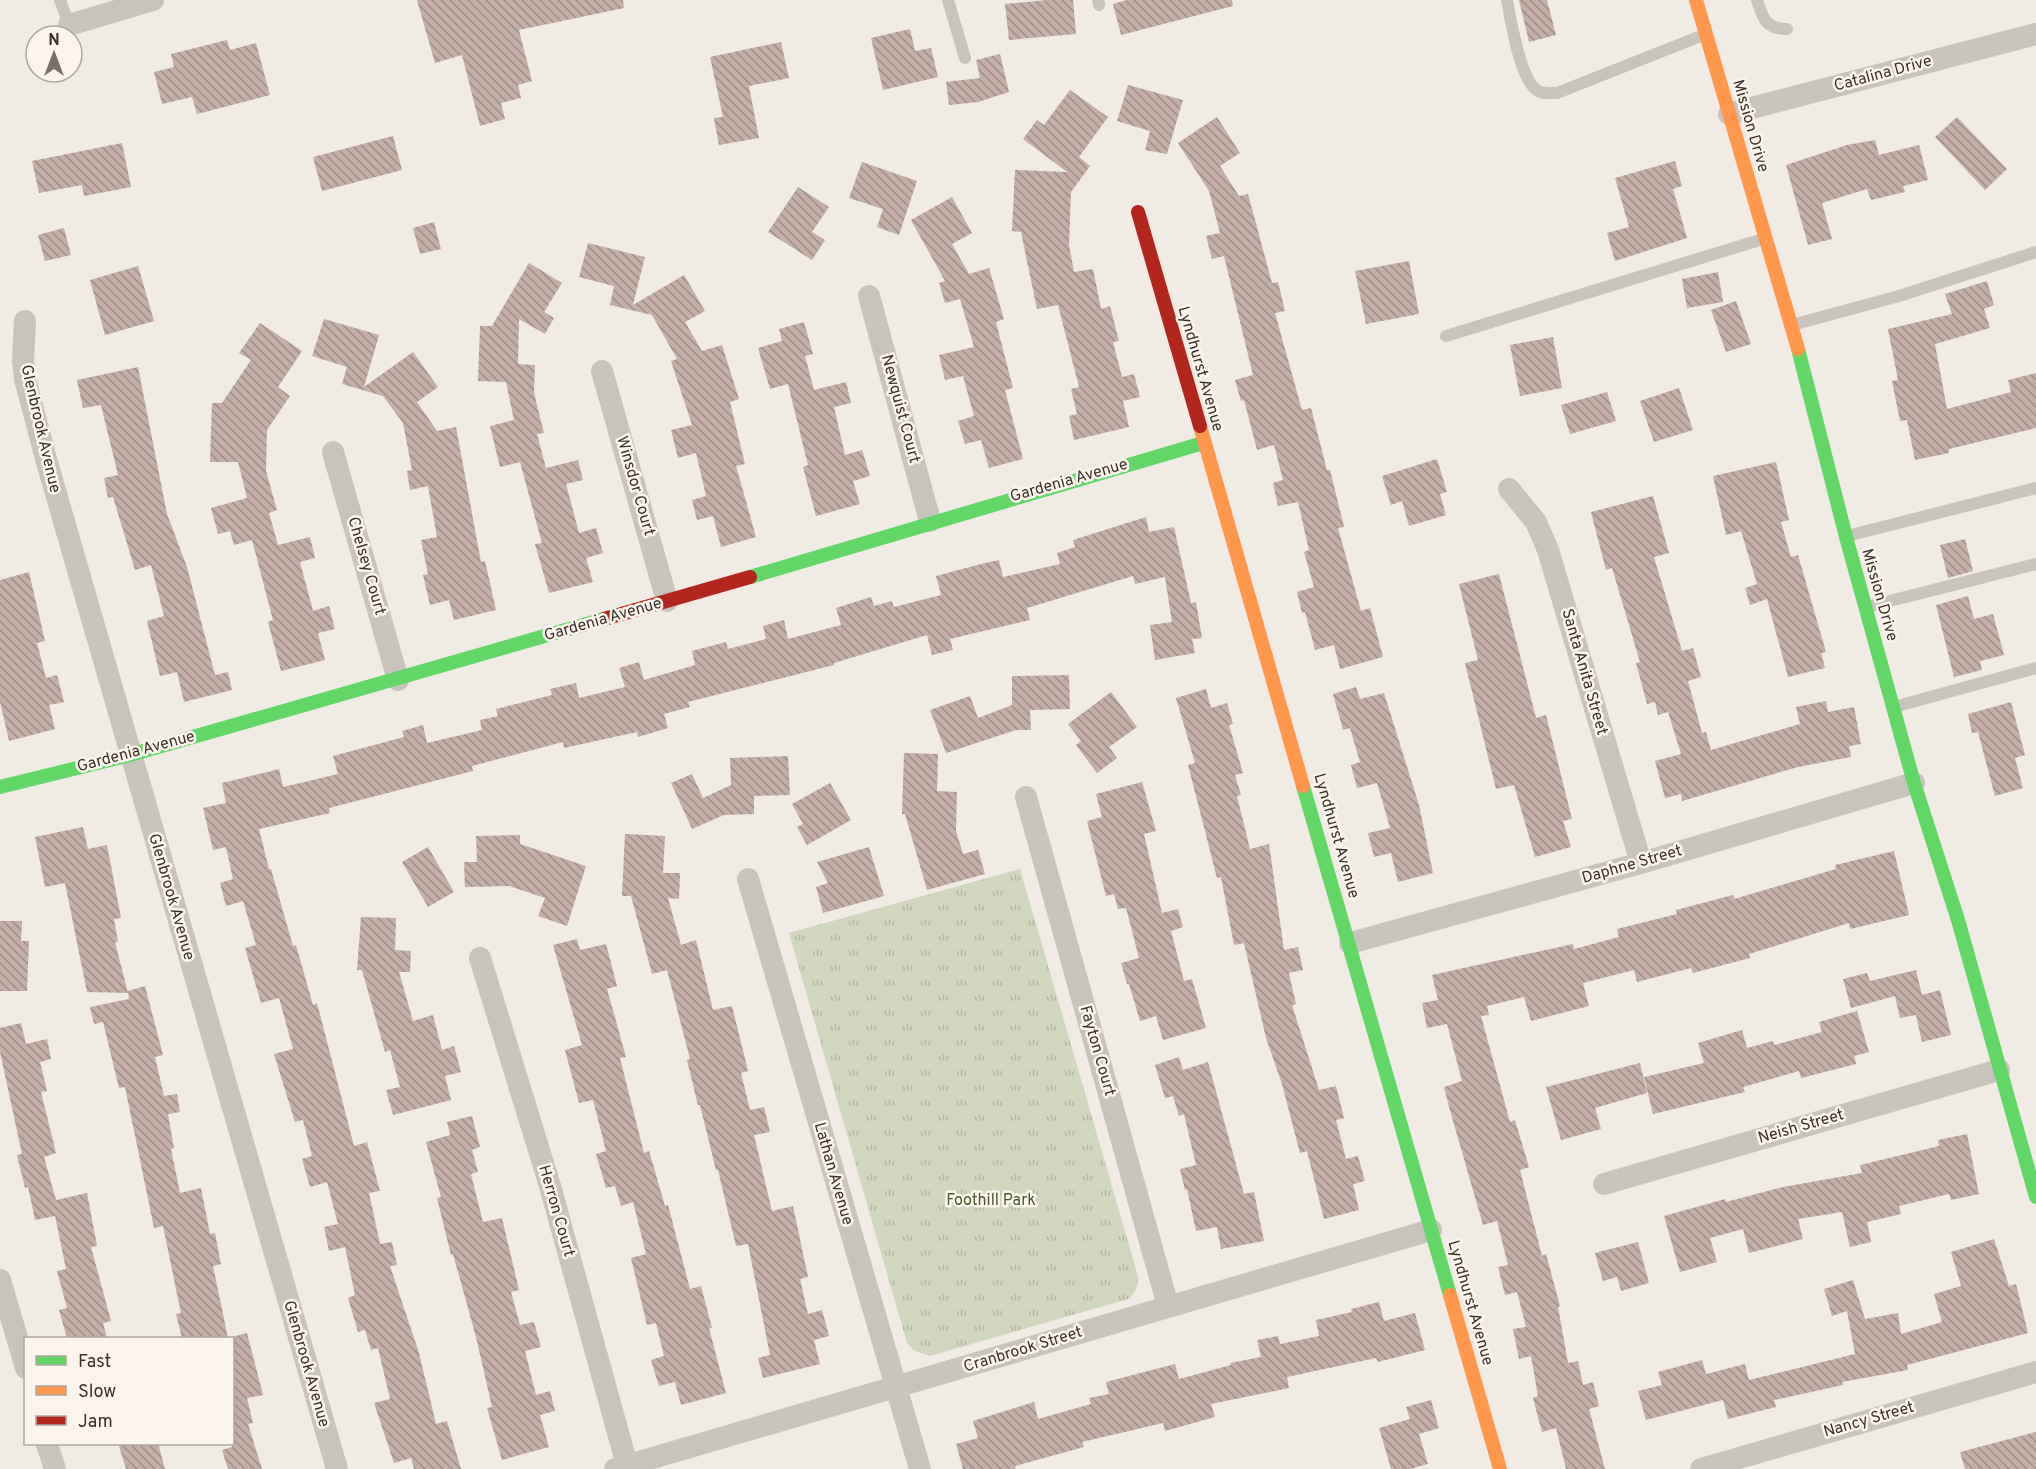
<svg xmlns="http://www.w3.org/2000/svg" width="2036" height="1469" font-family="Overpass,sans-serif">
	<style>
		.park { fill: url(#park-tufts) }
		.building { fill: url(#building-back-hatch) }
		.lines { fill: none; stroke-linecap: round; stroke-linejoin: round }
		.lane { stroke: #c9c3be; stroke-width: 12 }
		.street { stroke: #c9c3be; stroke-width: 22 }
		.fast { stroke: #63d668; stroke-width: 14 }
		.slow { stroke: #ff974d; stroke-width: 14 }
		.jam { stroke: #b3261e; stroke-width: 14 }
		.labels { text-anchor: middle; dominant-baseline: central; stroke-width: 5; stroke-linejoin: round; paint-order: stroke }
		.street-label { font-size: 16px; fill: #3b302b; stroke: #fbf5ee }
		.park-label { font-size: 16px; fill: #4a5a2e; stroke: #fbf5ee }
	</style>
	<defs>
		<pattern id="park-tufts" width="24" height="20" patternUnits="userSpaceOnUse" patternTransform="scale(1.5)"><rect width="24" height="20" fill="#d1d6bf"/><path d="M3 7l-1-3M5 7V3M7 7l1-3M15 17l-1-3M17 17v-4M19 17l1-3" fill="none" stroke="#b4b8a4"/></pattern>
		<pattern id="building-back-hatch" width="6" height="6" patternUnits="userSpaceOnUse" patternTransform="scale(1.5)"><rect width="6" height="6" fill="#c3afa7"/><path d="M-1 5l2 2M0 0l6 6M5-1l2 2" fill="none" stroke="#a08f88"/></pattern>
	</defs>
	<rect width="100%" height="100%" fill="#f0ebe5"/>
	<path class="park" d="M1020,869l118,407c0,11 -2,16 -10,23l-198,57 -17,-6 -6,-7 -118,-410z"/>
	<path class="building" d="M417,0h206l1,8 -105,22 13,51 -14,4 3,13 -20,5 4,16 -25,7 -18,-71 -27,8z
		M1047,0h26l3,34 -67,6 -4,-36z
		M1127,0h105l1,6 -112,29 -8,-31z
		M1519,0h28l9,35 -27,7z
		M910,29l5,22 16,-3 7,29 -55,13 -12,-52z
		M227,40l3,10 26,-7 14,52 -73,19 -5,-17 -30,7 -8,-32 20,-5 -3,-13z
		M781,42l8,36 -40,8 10,52 -40,7 -5,-27 9,-1 -13,-60z
		M1000,54l9,38 -31,10 -29,3 -3,-23 34,-4 -4,-18z
		M1128,85l55,15 -16,54 -22,-4 5,-19 -33,-10z
		M1070,90l38,27 -29,40 11,9 -19,26 -2,53 5,27 19,-3 8,40 9,-3 9,35 -6,1 9,35 12,-3 6,23 -17,4 6,26 -55,13 -5,-24 8,-2 -6,-25 8,-2 -21,-82 -21,4 -16,-77 -9,-1 3,-61 52,2 -44,-33 14,-19 7,5z
		M1217,117l23,36 -20,13 19,30 9,-2 24,89 6,-1 7,29 -10,2 27,97 9,-2 16,62h3l14,57 -6,1 23,83 9,-3 13,49 -43,12 -6,-24 -19,5 -10,-38 -3,1 -5,-21 17,-5 -10,-35 5,-2 -11,-48 -20,4 -5,-23 10,-3 -9,-35 -17,5 -13,-50 -3,1 -6,-21 18,-5 -29,-119 -12,3 -6,-23 14,-3 -11,-42 -31,-48z
		M1957,117l50,52 -22,21 -50,-53z
		M393,136l9,34 -80,21 -9,-34z
		M1875,140l4,15 40,-10 9,35 -25,6 2,6 -34,8 -4,-11 -45,14 10,36 -24,6 -22,-80 61,-20z
		M122,143l9,44 -47,9 -2,-11 -43,8 -7,-32z
		M1675,161l7,25 -9,3 14,49 -72,23 -8,-28 22,-6 -14,-49z
		M862,162l55,19 -18,54 -22,-8 6,-18 -34,-11z
		M798,187l31,20 -17,25 13,8 -13,20 -44,-28z
		M952,197l20,36 -20,11 17,30 20,-6 15,51 -8,3 17,66 -8,2 18,69 -34,9 -8,-28 -16,4 -7,-23 16,-5 -11,-40 -18,4 -6,-25 35,-8 -14,-48 -15,4 -6,-20 6,-2 -34,-61z
		M434,222l7,27 -21,5 -7,-26z
		M64,228l7,27 -26,6 -7,-26z
		M588,243l57,14 -12,48 51,-30 21,36 -20,11 17,29 20,-6 17,54 -9,3 15,62 -9,2 20,71 -35,10 -8,-31 -16,4 -5,-20 14,-4 -10,-43 -18,5 -7,-28 21,-5 -21,-64 6,-2 -25,-44 -42,-10 4,-19 -35,-9z
		M1409,261l10,53 -53,10 -11,-53z
		M529,263l33,20 -18,29 10,6 -9,16 -26,-15 -1,45 17,1 -1,28 10,40 -7,1 9,34 32,-8 5,20 -17,4 13,49 17,-5 7,25 -17,5 7,24 -44,11 -14,-49 7,-1 -22,-81 -20,5 -10,-41 24,-6 -8,-38 -28,-1 2,-55h12z
		M138,266l16,55 -49,14 -15,-55z
		M1718,272l5,30 -36,6 -5,-29z
		M1987,281l7,24 -10,4 6,19 -55,16 12,65 64,-17 -3,-12 28,-7v55l-87,21v4l-34,7 -8,-40 -7,1 -8,-40 6,-1 -10,-51 64,-15 -7,-20z
		M1736,301l15,43 -25,8 -15,-42z
		M324,319l55,16 -15,52 49,-35 25,35 -21,15 20,29 19,-4 25,135 4,-1 11,49 -42,10 -5,-20 -19,5 -7,-30 5,-1 -7,-34 16,-3 -9,-51 -18,4 -3,-19 5,-1 -9,-47 -20,-27 -41,-12 5,-17 -35,-11z
		M804,322l9,32 -8,2 9,34 32,-8 5,21 -17,4 11,48 17,-5 8,26 -17,5 7,23 -44,12 -13,-49 5,-2 -20,-81 -18,5 -12,-41 24,-7 -3,-12z
		M260,323l42,28 -24,36 12,9 -23,34 -1,41 11,39 -8,3 9,32 32,-8 5,21 -15,4 13,49 16,-5 6,23 -17,4 7,27 -44,11 -13,-49 5,-2 -21,-80 -18,5 -4,-14 -12,3 -7,-26 36,-10 -9,-36h-28l2,-59h10l29,-43 -12,-7z
		M1553,337l9,51 -42,8 -10,-51z
		M138,367l29,147 20,53 28,108 13,-3 4,18 -48,12 -7,-30 -17,4 -13,-55 17,-5 -13,-51 -16,5 -22,-73 -5,1 -4,-20 14,-3 -17,-70 -18,3 -6,-28z
		M1679,388l14,42 -39,12 -14,-41z
		M1607,392l9,29 -46,13 -9,-29z
		M1437,459l10,33 -7,2 6,21 -37,11 -7,-25 -11,4 -9,-29z
		M1776,462l13,58 -8,2 10,35 7,-2 28,97 -5,1 4,15 -37,9 -21,-78 -17,6 -5,-17 12,-4 -16,-53 -15,4 -13,-59z
		M1653,496l16,57 -15,4 28,94 11,-3 8,29 -13,4 14,52 4,-1 5,18 89,-26 -4,-17 30,-6 2,11 26,-5 7,37 -12,2 2,11 -53,10 -116,34 -1,-7 -16,4 -10,-37 26,-7 -13,-42 -10,3 -3,-13 -8,2 -11,-41 4,-1 -28,-94 -6,2 -15,-58z
		M1146,517l3,15 25,-5 17,76 5,-1 6,36 -10,1 3,14 -40,7 -5,-35 22,-3 -7,-45 -30,7 -2,-8 -106,32 3,12 -80,19 3,11 -21,5 -5,-20 -93,28v2l-146,37 2,5 -26,7 4,14 -30,9 -1,-5 -73,16 -1,-6 -91,24 1,5 -144,37 1,5 -71,16 10,40h2l22,77 3,-1 17,60 4,-2 37,143 13,-4 13,49 -11,2 11,51 12,-2 5,23 -7,1 29,87 17,71 11,-3 14,48h-47l-3,-11 -17,5 -20,-60 16,-4 -12,-51 -7,2 -6,-20 -7,2 -10,-34 7,-3 -10,-48 -16,4 -5,-24 14,-3 -11,-42 -17,5 -8,-28 10,-3 -9,-36 -8,2 -21,-68 19,-5 -14,-51 -18,5 -16,-55 11,-3 -13,-44 -17,5 -6,-23 13,-4 -7,-32 -13,3 -10,-42 23,-5 -4,-20 57,-14 4,18 55,-13 -5,-18 71,-19 -2,-6 21,-6 4,18 55,-13 -2,-10 18,-4 -2,-7 56,-14 -2,-6 26,-6 3,15 46,-11 -6,-19 20,-6 5,18 51,-15 -3,-14 34,-9 2,7 38,-10 -3,-13 21,-6 4,19 53,-14 -5,-17 35,-11 3,9 18,-5 2,6 47,-12 -5,-19 45,-12 18,-4 4,17 57,-13 -3,-11 18,-6 -2,-7z
		M1965,539l8,32 -25,7 -8,-33z
		M29,572l16,69 -8,2 9,35 11,-3 7,27 -15,3 6,24 -46,12 -9,-39v-122z
		M1499,574l37,144 10,-3 26,104 -9,2 8,26 -36,10 -21,-72 -18,4 -31,-126 13,-3 -19,-76z
		M1968,596l6,23 19,-5 11,41 -24,6 2,9 -28,7 -18,-72z
		M1069,675l1,34 -40,1 1,20h-15l-70,23 -16,-43 40,-14 8,22 34,-13v-29z
		M1356,687l4,12 24,-6 35,112 14,68 -35,9 -7,-29 -17,4 -6,-24 22,-5 -13,-45 -20,5 -6,-23 9,-3 -10,-34 -7,2 -10,-36z
		M1206,689l5,19 16,-5 6,21 -4,1 14,48 -8,2 6,20 -4,1 13,53 19,-5 15,106 14,-3 5,23 -14,3 7,31 -4,1 27,85 17,-4 8,32 -8,2 10,39 12,-3 7,25 -12,3 6,26 -35,9 -17,-68 -7,2 -18,-69 -16,-46 -22,-95 -10,2 -13,-68 -4,1 -29,-113 7,-2 -19,-65z
		M1111,692l26,35 -28,20 8,11 -20,15 -21,-28 5,-4 -13,-17z
		M2011,702l14,53 -10,3 8,30 -28,8 -17,-64 -6,1 -4,-19z
		M904,753l34,1 -1,37 20,1 -1,39 7,23 15,-4 7,24 -58,16 -22,-76h-3z
		M788,756l2,39 -36,1v18l-30,1 -32,14 -21,-46 21,-9 11,24 28,-13 -1,-27z
		M1142,782l14,49 -12,3 18,79 16,-4 5,18 -12,4 13,50 8,-2 14,49 -43,12 -7,-24 -16,5 -11,-37h-2l-6,-21 18,-5 -13,-50 -8,1 -4,-15 -8,2 -19,-75 15,-4 -6,-23z
		M830,783l21,37 -44,25 -10,-18 6,-3 -11,-20z
		M83,827l5,22 19,-4 14,73 -7,1 4,23h-3l13,51 -41,-1 -22,-109 -20,4 -10,-50z
		M625,834l40,2 -2,37h17l-1,26 -11,-1 13,47 15,-5 17,70 19,-4 16,65 -7,2 9,37 14,-3 6,25 -16,3 18,76 21,-5 15,71 -8,2 8,35 14,-4 7,26 -15,4 6,24 -57,14 -5,-20 12,-3 -22,-111 -12,2 -18,-76h-2l-16,-65h-2l-11,-45 3,-1 -23,-89 -15,4 -21,-78h-9z
		M520,835v9l66,22 -19,60 -29,-10 7,-18 -36,-12 -44,1 -1,-25h13l-1,-26z
		M428,847l26,45 -26,15 -26,-45z
		M869,847l15,49 -61,17 -7,-26 12,-4 -11,-21z
		M1894,851l15,64 -59,14 -1,-6 -100,31 1,4 -57,15 -2,-5 -54,14 -3,-12 -51,13 6,23 -58,15 -7,-24 -37,9 2,9 -8,1 29,106 5,-2 14,47 -9,3 22,86 4,-2 14,52 -2,1 10,56 10,-2 5,24 10,-3 6,24 -10,3 16,60h-39l-10,-41 -14,4 -9,-34 5,-2 -7,-40 -12,3 -6,-30 13,-2 -9,-35 -12,3 -7,-28 10,-2 -11,-44 -14,4 -34,-118 -5,-20 18,-6 -15,-57 -20,4 -5,-25 16,-3 -6,-25 141,-31 1,5 45,-12 -2,-8 60,-15 -1,-4 57,-15 1,4 102,-30 -1,-4z
		M361,917l35,1 -1,32 16,1 -1,21h-11l14,49 20,-6 9,35 12,-4 7,26 -16,4 6,24 -58,15 -7,-25 14,-3 -10,-37 -5,2 -23,-82h-5z
		M0,921h22l-1,20h8l-2,50h-27z
		M577,939l3,11 26,-6 11,42 -10,3 19,68 -6,1 24,95 5,-2 16,55 3,-1 22,84 11,-3 11,42h-3l17,65 -45,12 -6,-23 -16,4 -8,-26 13,-4 -8,-33 -9,2 -16,-67 15,-4 -13,-52 -12,4 -6,-20 -9,2 -10,-34 10,-3 -13,-51 -14,3 -14,-53 17,-5 -29,-100z
		M1916,970l6,25 18,-5 11,45 -29,7 -6,-27 -16,3 -5,-22 -44,12 -8,-29 24,-6 3,8z
		M145,986l18,69 -8,2 9,39 13,-2 3,18 -12,2 6,34 -3,1 9,44 21,-5 9,46 5,-1 6,31 -8,2 15,72h-46l-6,-24 5,-1 -18,-87 -9,2 -29,-141 -6,1 -16,-66 -9,2 -4,-17 39,-8 -1,-8z
		M1857,1011l12,41 -15,4 2,8 -55,14 -2,-7 -56,16 2,5 -92,22 -9,-37 60,-14 -6,-20 44,-13 5,18 26,-7 1,4 48,-13 -3,-10z
		M21,1023l5,21 21,-5 4,20 -11,3 7,29 -6,1 15,61 -12,4 12,43 31,-7 10,53 -6,1 20,74 -8,2 4,15h-40l-8,-28 8,-2 -10,-37 9,-2 -11,-53 -20,4 -7,-33 -3,1 -8,-33 5,-1 -22,-102v-24z
		M1179,1057l4,13 25,-8 36,132 10,-2 10,49 -43,8 -4,-22 -21,4 -9,-42 -2,1 -5,-21 16,-4 -12,-51 -5,2 -6,-20 -8,2 -10,-33z
		M1640,1063l7,30 -52,15 6,21 -40,11 -15,-53z
		M472,1116l8,31 -8,3 6,22 -7,2 12,48 19,-4 17,72 -8,2 9,33 14,-3 7,25 -16,4 11,44 14,-4 5,20 -15,4 9,32 -47,13 -15,-52 5,-1 -16,-70 -23,-83 -2,1 -14,-57 4,-1 -15,-55 24,-7 -3,-13z
		M1967,1134l12,60 -28,6 -2,-6 -50,12 2,8 -34,8 4,20 -21,5 -8,-35 -44,7 5,20 -54,14 -6,-24 -33,9 7,24 -37,10 -16,-56 61,-17 1,3 57,-15 79,-14 -2,-8 79,-19 -1,-6z
		M1994,1239l15,47 7,-2 12,49 -121,32 1,5 -66,12 1,3 -69,15 2,7 -48,12 -5,-19 -77,20 -8,-29 24,-6 -4,-13 44,-12 4,14 39,-10 4,16 106,-26 -8,-43 -15,5 -8,-27 29,-9 12,39 33,-6 3,21 41,-12 -8,-28 27,-8 -10,-34z
		M1638,1242l11,41 -28,8 -4,-14 -14,4 -8,-28z
		M1379,1302l5,19 31,-8 10,37 -47,12 -2,-4 -89,19 2,11 -78,16 4,13 -50,14 -2,-8 -81,19 2,5 -69,19 1,3h-53l-7,-25 22,-6 -5,-17 61,-19 4,17 53,-15 -2,-6 20,-4 -3,-12 69,-18 4,15 52,-14 -1,-2 31,-6 -4,-17 21,-4 2,8 39,-8 -3,-16 36,-8 -1,-3z
		M247,1333l16,62 -16,3 6,25 -5,1 14,45h-34l-6,-19 10,-3v-110z
		M1431,1400l8,28 -20,6 9,30 -18,5h-19l-12,-41 31,-9 -4,-12z
		M2036,1432v37h-71l-5,-17z
		M118,1443h40l7,26h-39z"/>
	<g class="lines">
		<path class="lane" d="M60,0l9,25
			M948,0l17,58
			M1098,0l1,5
			M1507,0c4,21 13,81 31,91 5,3 13,2 19,2l149,-59
			M1757,0c6,19 9,29 30,29
			M1792,325l107,-29 137,-44
			M1446,336l317,-97
			M1847,536l189,-48
			M1866,607l170,-43
			M1894,707l142,-39"/>
		<path class="street" d="M69,25l84,-25
			M1729,114l307,-80
			M869,296l61,225
			M25,321l-2,39 2,19 21,80 291,1010
			M602,371l65,230
			M333,452l65,228
			M1509,489l27,33 12,28 93,313
			M1026,797l142,509
			M748,879l172,590
			M1350,943l291,-80 273,-80
			M480,958l70,228 77,279
			M1604,1184l395,-114
			M0,1280l26,88
			M47,1444l8,25
			M615,1469l816,-239
			M1701,1469l335,-97"/>
		<path class="fast" d="M1798,349l48,188 68,246 44,137 78,277
			M750,577l453,-134
			M1303,786l147,509
			M0,787l130,-32 474,-136"/>
		<path class="slow" d="M1696,0l102,349
			M1200,426l103,360
			M1450,1295l50,174"/>
		<path class="jam" d="M1138,212l62,214
			M604,619l146,-42"/>
	</g>
	<g class="labels">
		<g class="street-label">
			<text transform="translate(1883 74) rotate(-15)">Catalina Drive</text>
			<text transform="translate(1750 126) rotate(74)">Mission Drive</text>
			<text transform="translate(1200 369) rotate(74)">Lyndhurst Avenue</text>
			<text transform="translate(900 409) rotate(75)">Newquist Court</text>
			<text transform="translate(40 429) rotate(77)">Glenbrook Avenue</text>
			<text transform="translate(1069 481) rotate(-16)">Gardenia Avenue</text>
			<text transform="translate(635 486) rotate(74)">Winsdor Court</text>
			<text transform="translate(366 566) rotate(74)">Chelsey Court</text>
			<text transform="translate(1879 595) rotate(74)">Mission Drive</text>
			<text transform="translate(603 620) rotate(-16)">Gardenia Avenue</text>
			<text transform="translate(1584 672) rotate(74)">Santa Anita Street</text>
			<text transform="translate(136 752) rotate(-15)">Gardenia Avenue</text>
			<text transform="translate(1336 836) rotate(74)">Lyndhurst Avenue</text>
			<text transform="translate(1632 865) rotate(-16)">Daphne Street</text>
			<text transform="translate(171 897) rotate(74)">Glenbrook Avenue</text>
			<text transform="translate(1097 1051) rotate(74)">Fayton Court</text>
			<text transform="translate(1801 1127) rotate(-16)">Neish Street</text>
			<text transform="translate(833 1174) rotate(74)">Lathan Avenue</text>
			<text transform="translate(556 1211) rotate(74)">Herron Court</text>
			<text transform="translate(1470 1303) rotate(74)">Lyndhurst Avenue</text>
			<text transform="translate(1023 1350) rotate(-17)">Cranbrook Street</text>
			<text transform="translate(306 1364) rotate(74)">Glenbrook Avenue</text>
			<text transform="translate(1869 1420) rotate(-16)">Nancy Street</text>
		</g>
		<g class="park-label">
			<text x="991" y="1201">Foothill Park</text>
		</g>
	</g>
	<rect x="24" y="1337" width="210" height="108" fill="#fbf5ee" stroke="#aea6a0" stroke-width="1.5"/>
	<rect x="36" y="1356" width="30" height="9" fill="#63d668" stroke="#aea6a0" stroke-width="1.5"/>
	<text x="78" y="1367" font-size="18" fill="#3b302b">Fast</text>
	<rect x="36" y="1386" width="30" height="9" fill="#ff974d" stroke="#aea6a0" stroke-width="1.5"/>
	<text x="78" y="1397" font-size="18" fill="#3b302b">Slow</text>
	<rect x="36" y="1416" width="30" height="9" fill="#b3261e" stroke="#aea6a0" stroke-width="1.5"/>
	<text x="78" y="1427" font-size="18" fill="#3b302b">Jam</text>
	<g transform="translate(54 54)"><circle r="28" fill="#fbf5ee" stroke="#aea6a0" stroke-width="1.5"/>
	<path d="M0-4.5L10 22L0 15L-10 22Z" fill="#7a716c"/>
	<text y="-9" font-size="16" font-weight="bold" text-anchor="middle" fill="#3b302b">N</text>
	</g>
</svg>
